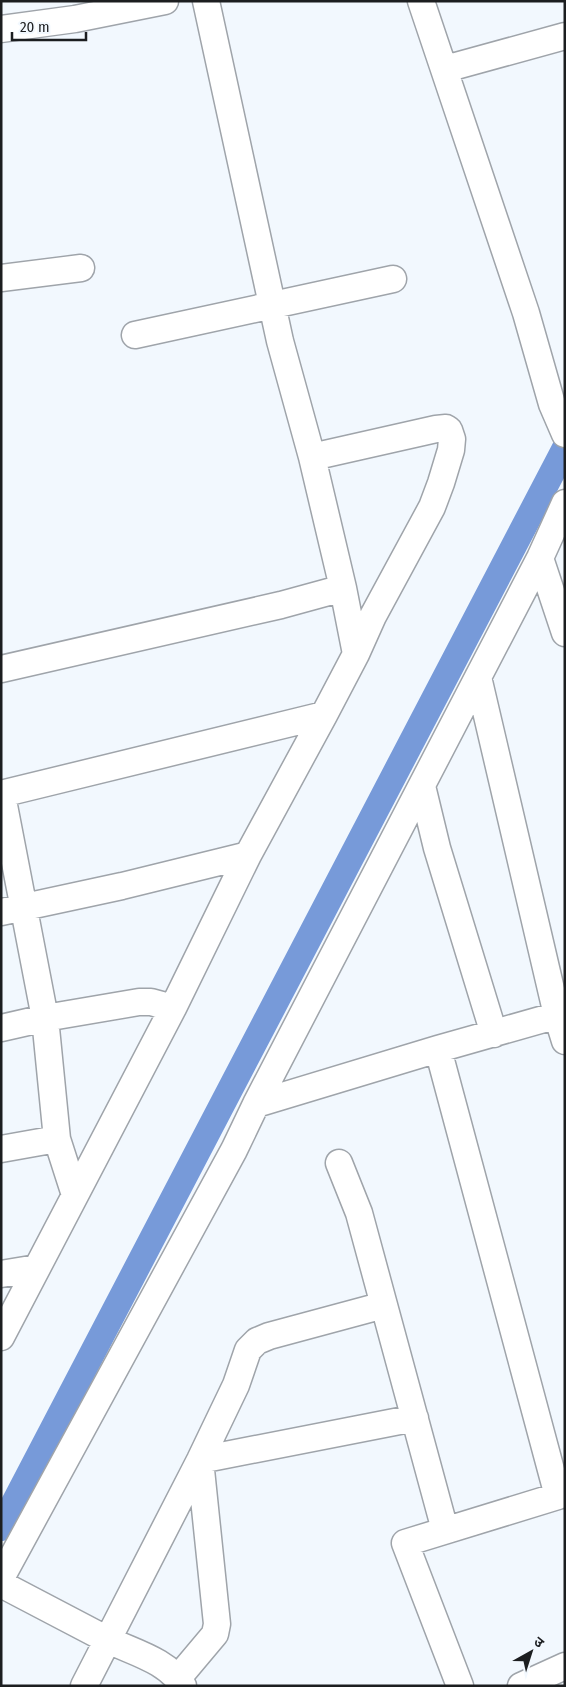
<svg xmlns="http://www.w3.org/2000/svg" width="566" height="1687" font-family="'Fira Sans Condensed','Noto Sans Devanagari',sans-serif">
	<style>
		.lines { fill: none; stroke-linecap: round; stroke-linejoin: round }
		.canal { stroke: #779ad9; stroke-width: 26 }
		.minor-casing { stroke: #9fa4aa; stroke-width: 29 }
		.minor { stroke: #fff; stroke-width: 26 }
	</style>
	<rect width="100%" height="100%" fill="#f2f8fe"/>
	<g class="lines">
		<path class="canal" d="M1,1528l564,-1080"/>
		<defs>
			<path id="minor" d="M206,1l74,340 32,116 31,131 13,66
				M421,1l105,312 26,91 13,30
				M1,29l74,-10 90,-18
				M445,69l120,-33
				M1,278l80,-10
				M135,335l258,-56
				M540,558l25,75
				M1,669l280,-64 62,-17
				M478,677l79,338 8,26
				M422,786l15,62 57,186
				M1,794l323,-79
				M2,795l43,223 12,121 18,56
				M1,912l121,-26 126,-31
				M1,1028l44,-10 94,-16h12l22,6
				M438,1049l120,447 -153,47 55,143
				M256,1104l182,-55 127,-36
				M1,1149l56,-10
				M339,1163l20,50 86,317
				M1,1274l36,-6
				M1,1337l172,-329 75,-153 76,-140 32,-61 17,-38 59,-109 9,-24 10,-33 1,-11 -3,-9 -3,-2 -10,1 -124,28
				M1,1578l233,-428 22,-46 284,-546 25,-55
				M1,1584c35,18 69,36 103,54 27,14 62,21 79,48
				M178,1678l37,-44 2,-10 -17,-164 215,-42
				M84,1686l116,-226 36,-75 12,-35 9,-9 12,-5 115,-31
				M521,1686l44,-20"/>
		</defs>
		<use href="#minor" class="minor-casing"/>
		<use href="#minor" class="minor"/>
	</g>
	<rect width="566" height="1687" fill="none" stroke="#1c1e20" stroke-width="5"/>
	<g transform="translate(531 1652) rotate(39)" stroke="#f2f8fe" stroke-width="4" paint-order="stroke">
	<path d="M0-4L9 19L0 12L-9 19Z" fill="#1c1e20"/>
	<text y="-8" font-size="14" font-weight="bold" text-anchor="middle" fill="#1c1e20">उ</text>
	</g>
	<path d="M12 32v8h74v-8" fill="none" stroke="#1c1e20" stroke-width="2.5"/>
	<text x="20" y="32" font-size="15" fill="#1c1e20" stroke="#f2f8fe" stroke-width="4" paint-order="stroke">20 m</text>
</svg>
